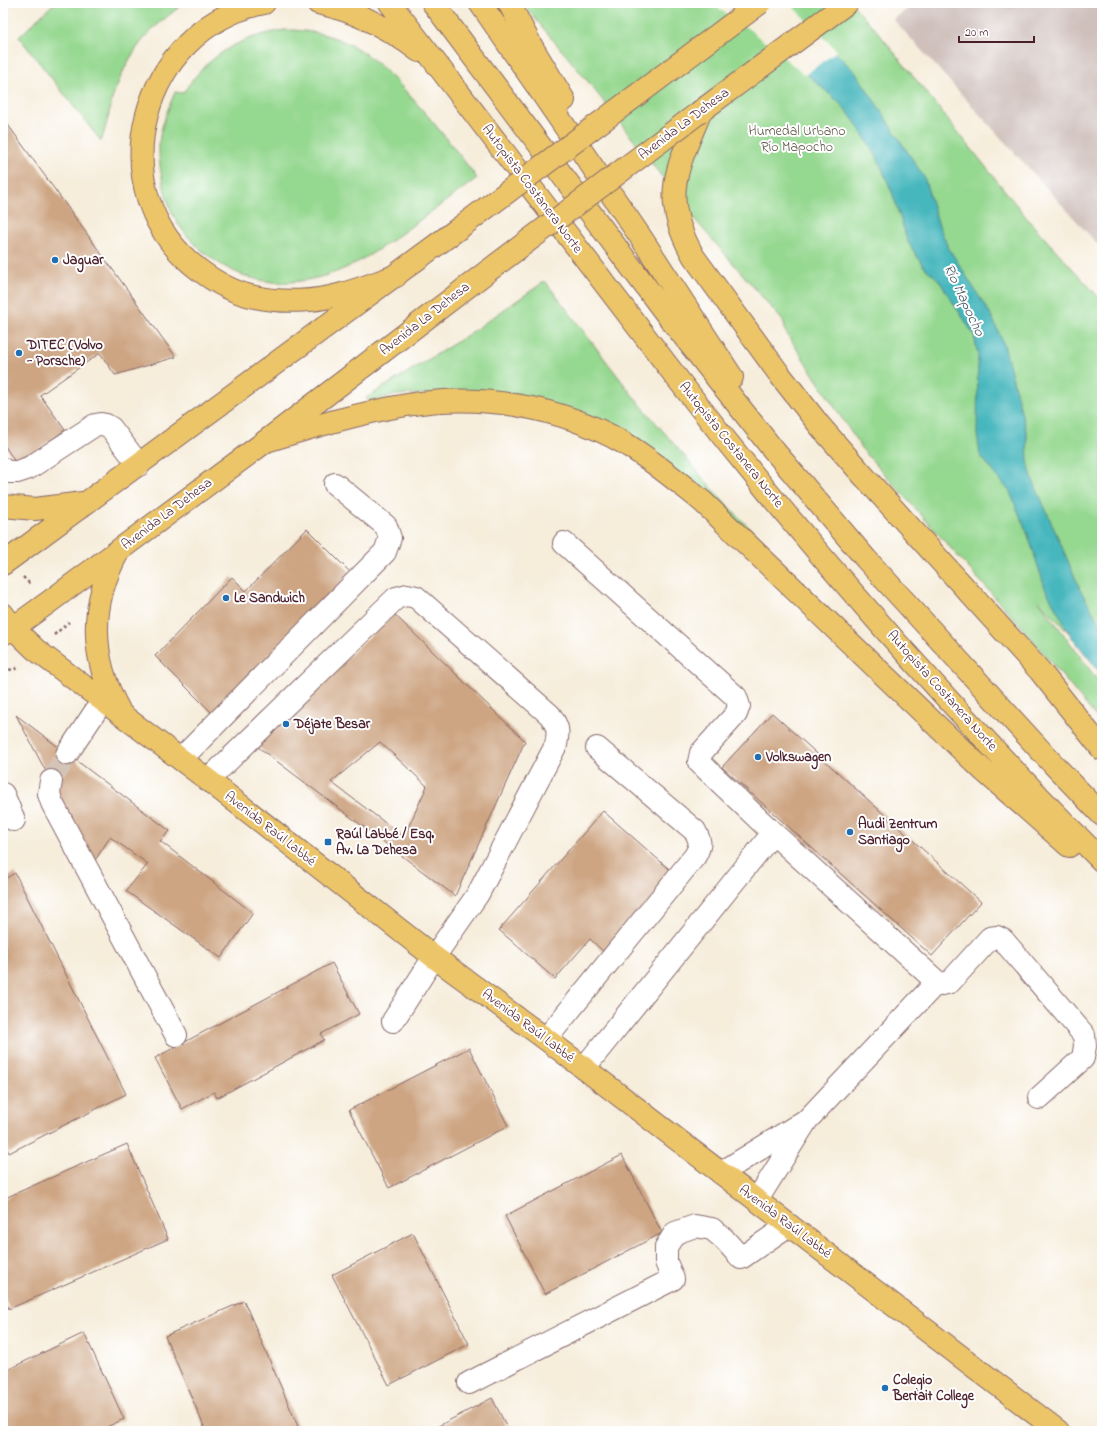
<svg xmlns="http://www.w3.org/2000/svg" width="1105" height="1434" font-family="'Indie Flower',sans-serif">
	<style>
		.industrial { fill: #cfc0bb }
		.green { fill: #95d890; stroke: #707c5e }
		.water { fill: #47b7be; stroke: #486b74 }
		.pier { fill: #f6eddb }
		.building { fill: #cda583; fill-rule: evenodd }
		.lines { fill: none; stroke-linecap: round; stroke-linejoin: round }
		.minor-tunnel { stroke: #d4c4b8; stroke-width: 22; stroke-dasharray: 22 11; stroke-linecap: butt }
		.minor-casing { stroke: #866769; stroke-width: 24 }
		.major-casing { stroke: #866769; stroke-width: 24 }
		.highway-casing { stroke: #866769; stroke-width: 24 }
		.path { stroke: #866769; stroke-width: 2.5; stroke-dasharray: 3 3; stroke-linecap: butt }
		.minor { stroke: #fff; stroke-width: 22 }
		.major { stroke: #ecc569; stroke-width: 22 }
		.highway { stroke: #ecc569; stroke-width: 22 }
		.major-bridge-casing { stroke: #866769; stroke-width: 24; stroke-linecap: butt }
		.major-bridge { stroke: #ecc569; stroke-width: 22 }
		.poi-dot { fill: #1f6fb2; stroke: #fff; stroke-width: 1.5 }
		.labels { text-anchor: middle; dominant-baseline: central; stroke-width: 4; stroke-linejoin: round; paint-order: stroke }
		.street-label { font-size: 14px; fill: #4a1f2b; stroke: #fff }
		.park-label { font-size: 14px; fill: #605649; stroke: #fff }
		.poi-label { font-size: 14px; font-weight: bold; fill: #4a1f2b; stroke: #fff; text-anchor: start }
		.water-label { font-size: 15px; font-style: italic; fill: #495c66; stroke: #fff }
	</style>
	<rect width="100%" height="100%" fill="#fff"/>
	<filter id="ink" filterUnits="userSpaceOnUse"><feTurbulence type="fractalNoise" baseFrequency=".025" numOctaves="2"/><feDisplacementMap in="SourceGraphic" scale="8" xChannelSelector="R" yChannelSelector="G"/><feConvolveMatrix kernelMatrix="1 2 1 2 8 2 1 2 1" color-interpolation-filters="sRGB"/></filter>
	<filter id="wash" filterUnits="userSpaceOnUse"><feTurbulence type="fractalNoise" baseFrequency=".012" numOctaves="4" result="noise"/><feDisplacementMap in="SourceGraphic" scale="16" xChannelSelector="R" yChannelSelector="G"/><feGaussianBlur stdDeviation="0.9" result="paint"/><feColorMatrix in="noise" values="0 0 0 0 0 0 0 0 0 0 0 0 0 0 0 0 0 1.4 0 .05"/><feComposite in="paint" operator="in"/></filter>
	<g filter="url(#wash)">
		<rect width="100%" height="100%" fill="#f6eddb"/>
		<path class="industrial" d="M917,3h185v246l-209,-230z"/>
		<path class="green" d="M56,3h129c-30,22 -48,38 -64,73 -2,7 -6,13 -8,20 -4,15 -6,30 -12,45l-82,-104 32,-31z
			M522,3h329l26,28 153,191 72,79v369l-16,-19 -47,-50 63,85v38l-77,-93 -163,-182 -77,-118 -1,-9 -87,-100 -107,-138z
			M285,30c21,0 40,3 60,12 26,12 46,33 65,54 24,26 46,54 67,82 -21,16 -42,31 -64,47 -29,21 -60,45 -97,53 -16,4 -35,6 -51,3 -34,-5 -70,-30 -88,-59 -12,-19 -19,-56 -18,-78 1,-17 10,-37 16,-52l8,1c26,-39 56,-56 102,-63z
			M545,281l88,115 89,104 53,54 -7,7 -146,-121 -198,-46 -28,1 -27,7 -3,-4 97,-60z"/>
		<path class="water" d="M715,3h71l70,70 68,104 15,49 9,21 44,70 12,28 23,89 1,27 4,17 49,113 21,37v47l-31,-39 -26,-48 -17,-53 -18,-43 -30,-37 -3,-21 1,-78 -4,-21 -36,-56 -14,-12 -16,-25 -16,-50 -15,-35 -22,-35 -13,-17 -41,-36 -50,-40z"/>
		<path class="pier" d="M719,3h70l48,48 -32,24 -55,-45 -35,-24z"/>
		<g id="blocks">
			<path class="building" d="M3,118l173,239 -61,18 -15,-22 -60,42 25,35 -31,22 -19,10 -12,-19z
				M307,529l44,44 -133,146 -63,-63 77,-79 14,14z
				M394,614l131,127 -70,155 -201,-152zM380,742l47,44 -23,51 -73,-55z
				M772,713l209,189 -49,54 -210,-189z
				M16,715l154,116 -10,10 93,72 -32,45 -95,-67 22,-27 -38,-27 -16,25z
				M603,811l74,65 -70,79 -17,-16 -35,40 -56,-49z
				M15,873l111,221 -117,59 -6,-13v-260z
				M332,963l27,51 -38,20 3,6 -107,58 -3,-6 -32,17 -27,-51z
				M469,1048l39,78 -119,62 -40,-78z
				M127,1144l41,95 -159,70 -6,-14v-96z
				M622,1155l40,78 -117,61 -40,-78z
				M413,1233l56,111 -80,41 -57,-110z
				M244,1301l56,130h-94l-41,-95z
				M84,1333l40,86 -26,12h-95v-59z
				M492,1398l17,33h-80z"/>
		</g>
	</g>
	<g filter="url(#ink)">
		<use href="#blocks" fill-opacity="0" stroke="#866769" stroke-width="1"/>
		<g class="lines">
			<path class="minor-tunnel" d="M51,781l16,-27"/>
			<defs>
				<path id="minor" d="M3,469l4,3h10l12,-4 66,-43 6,-1 5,1 5,3 28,37
					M564,543l172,154 3,9 -3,8 -35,39 -2,9 74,71 164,149 6,2 7,-2 40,-44 7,-1 6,3 81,95 1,11 -2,12 -44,40
					M67,754l36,-54
					M181,759l204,-207 5,-14 -4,-12 -51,-42
					M208,780l188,-182 11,-3 9,2 134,118c8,12 9,15 6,30l-78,149 -44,63 -41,64
					M51,781l-2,13 3,9 124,232
					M3,794l11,26
					M546,1039l149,-183c6,-11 6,-14 0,-25l-98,-83
					M584,1068l189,-235
					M721,1173l82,-51
					M757,1200l50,-80 130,-138
					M469,1383l204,-104 -7,-17v-15l9,-14 20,-7 17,3 12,10 17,19 48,-33"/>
				<path id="major" d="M701,111l146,-108
					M3,506l32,3 48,-6
					M118,552c-29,53 -28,105 1,158
					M3,564l455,-335
					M3,614l10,14 23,22 172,130 226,177 112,82 512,392
					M3,634l10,-6 36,-26 217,-161 222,-170"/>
				<path id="highway" d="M264,3c-123,24 -168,188 -66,266 17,13 36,24 57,28 27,6 60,5 87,-3 18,-5 36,-12 54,-18
					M318,3c37,8 71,25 101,48
					M390,3l290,379c130,168 272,328 422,479
					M433,3l231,308 107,136 95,112 187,205 49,51
					M480,3l162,236 90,138
					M509,3l23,44 32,53
					M701,111c-24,58 -42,86 -7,146l86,118 40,51 41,47 179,198 62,78
					M266,441c47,-14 93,-28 141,-36 73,-12 153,1 217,38 28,17 53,38 78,58l282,270 85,75"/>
			</defs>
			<use href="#minor" class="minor-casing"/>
			<use href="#major" class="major-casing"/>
			<use href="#highway" class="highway-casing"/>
			<path class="path" d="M23,577l8,8
				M54,635l15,-13
				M3,669l11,1 5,-4"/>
			<use href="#minor" class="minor"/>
			<use href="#major" class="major"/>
			<use href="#highway" class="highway"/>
			<defs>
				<path id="major-bridge" d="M458,229l302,-226
					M488,271l213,-160"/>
			</defs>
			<use href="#major-bridge" class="major-bridge-casing"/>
			<use href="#major-bridge" class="major-bridge"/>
		</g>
	</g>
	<g class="poi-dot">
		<circle cx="55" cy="260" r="4"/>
		<circle cx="19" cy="353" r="4"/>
		<circle cx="226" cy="598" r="4"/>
		<circle cx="286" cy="724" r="4"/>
		<circle cx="758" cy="757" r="4"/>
		<circle cx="850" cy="832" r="4"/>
		<rect x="324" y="838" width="8" height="8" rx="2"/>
		<circle cx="885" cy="1388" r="4"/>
	</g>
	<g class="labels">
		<g class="street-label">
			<text transform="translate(684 124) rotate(-37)">Avenida La Dehesa</text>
			<text transform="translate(532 189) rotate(53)">Autopista Costanera Norte</text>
			<text transform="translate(425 319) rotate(-38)">Avenida La Dehesa</text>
			<text transform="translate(731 445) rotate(51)">Autopista Costanera Norte</text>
			<text transform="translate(167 514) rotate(-37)">Avenida La Dehesa</text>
			<text transform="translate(942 691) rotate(48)">Autopista Costanera Norte</text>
			<text transform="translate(270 829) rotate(38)">Avenida Raúl Labbé</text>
			<text transform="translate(528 1026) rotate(37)">Avenida Raúl Labbé</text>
			<text transform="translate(785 1222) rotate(37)">Avenida Raúl Labbé</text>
		</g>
		<g class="park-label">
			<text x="797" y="131">Humedal Urbano<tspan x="797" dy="16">Río Mapocho</tspan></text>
		</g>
		<g class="poi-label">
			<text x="63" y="260">Jaguar</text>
			<text x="27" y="345">DITEC (Volvo<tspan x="27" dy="16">- Porsche)</tspan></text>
			<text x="234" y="598">Le Sandwich</text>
			<text x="294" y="724">Déjate Besar</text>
			<text x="766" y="757">Volkswagen</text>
			<text x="858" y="824">Audi Zentrum<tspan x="858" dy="16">Santiago</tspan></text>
			<text x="336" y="834">Raúl Labbé / Esq.<tspan x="336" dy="16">Av. La Dehesa</tspan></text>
			<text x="893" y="1380">Colegio<tspan x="893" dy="16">Bertait College</tspan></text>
		</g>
		<g class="water-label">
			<text transform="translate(964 300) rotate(65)">Río Mapocho</text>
		</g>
	</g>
	<rect width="1105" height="1434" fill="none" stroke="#fff" stroke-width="16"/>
	<path d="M959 36v6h75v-6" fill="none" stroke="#4a1f2b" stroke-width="2"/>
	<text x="965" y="36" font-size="12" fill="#4a1f2b" stroke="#ffffff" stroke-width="3" paint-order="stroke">20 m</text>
</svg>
